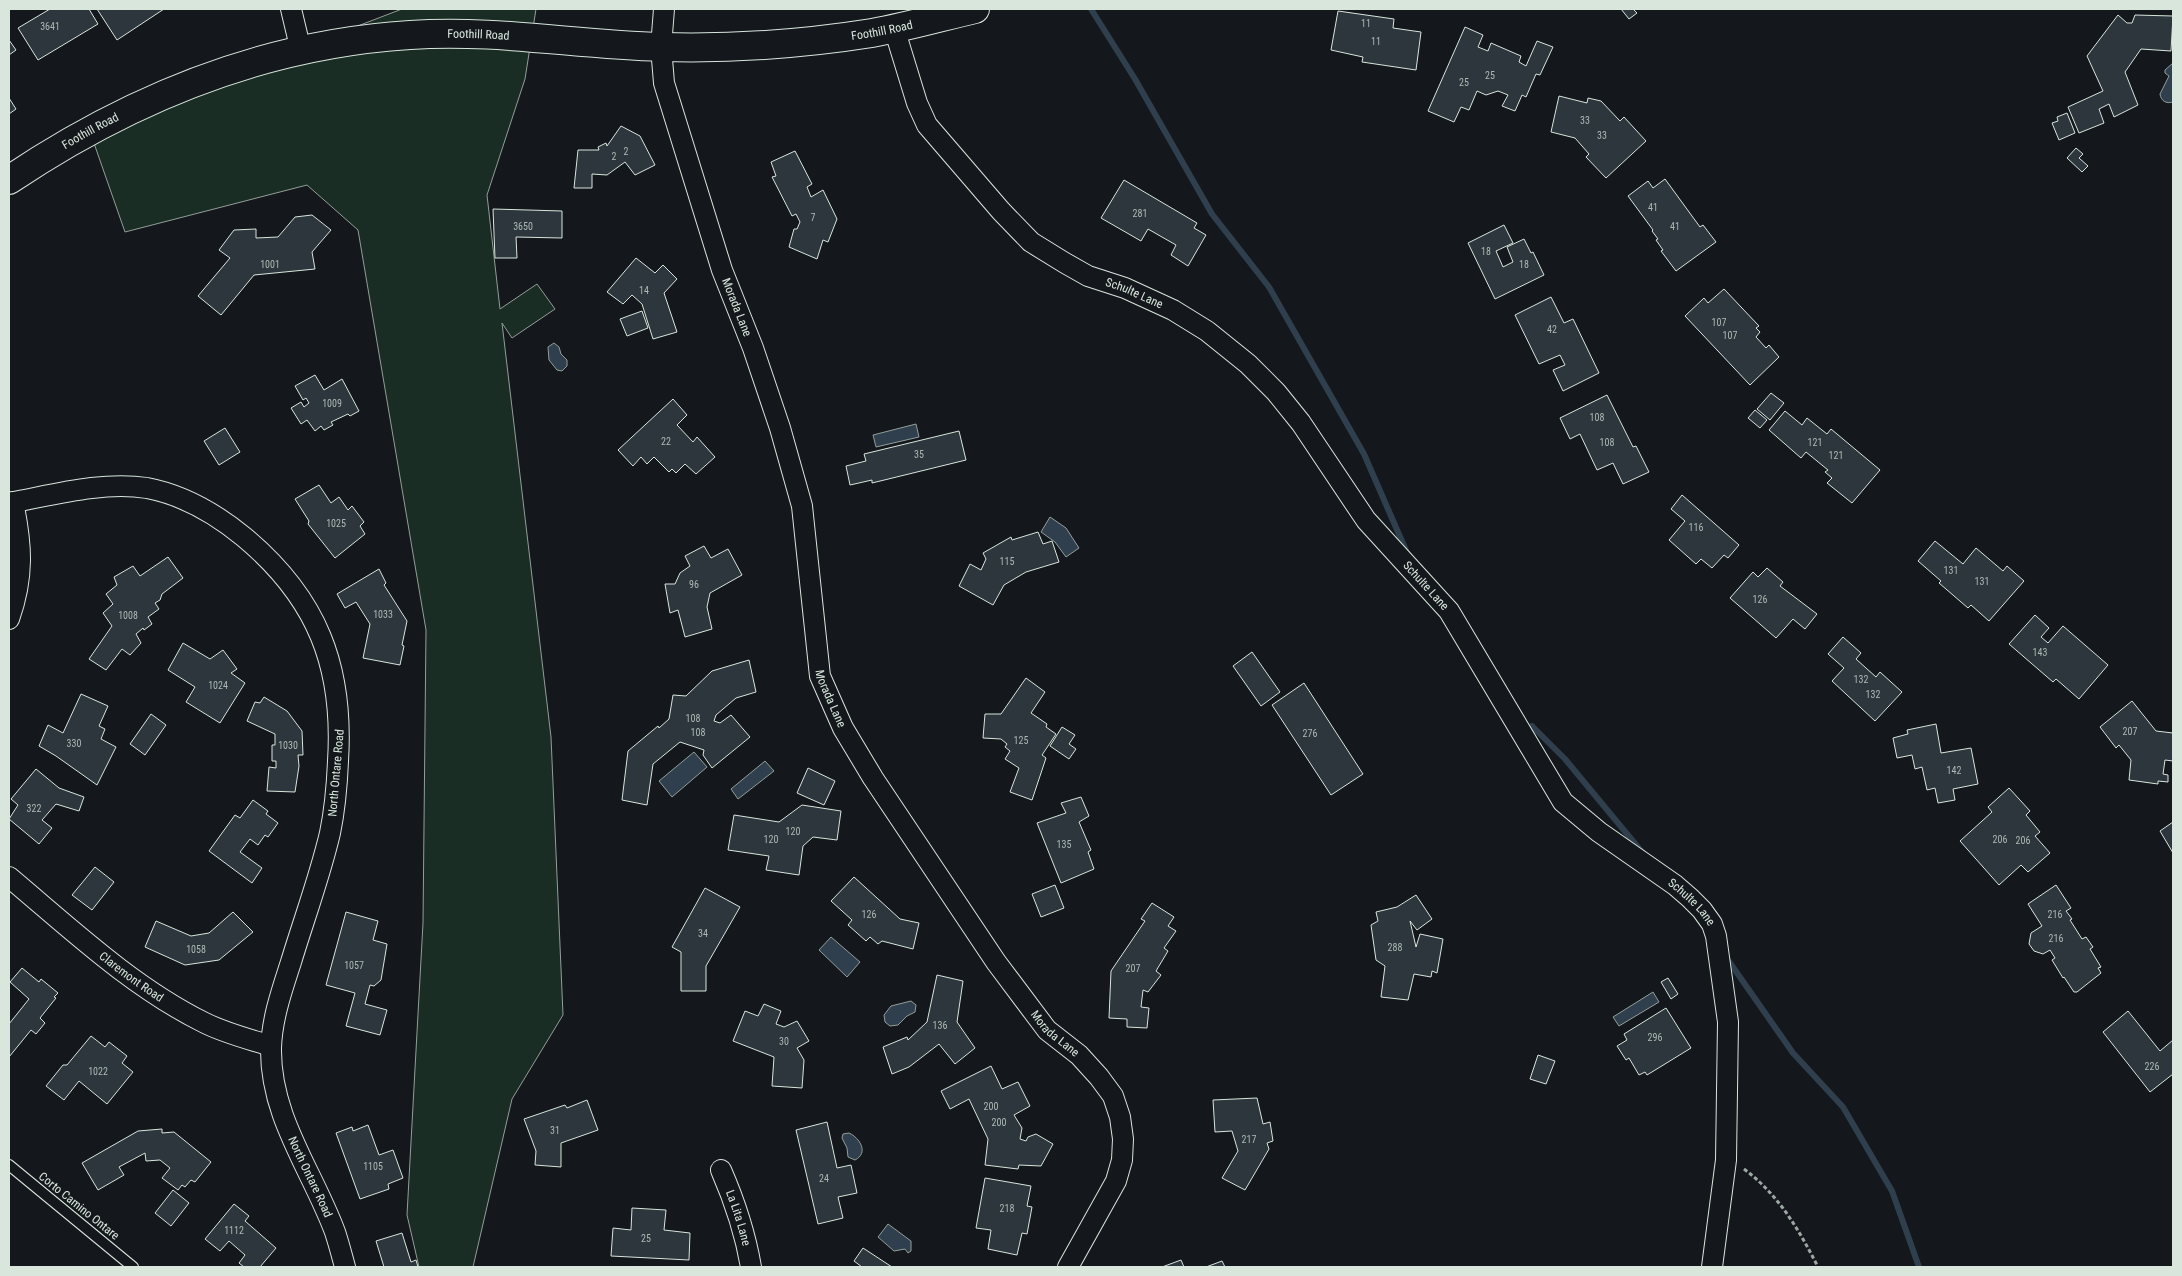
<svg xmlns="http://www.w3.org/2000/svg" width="2182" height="1276" font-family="'Roboto Condensed',sans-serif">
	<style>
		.green { fill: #1a2d24; stroke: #939e99 }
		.water { fill: #2f3f4d; stroke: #939e99 }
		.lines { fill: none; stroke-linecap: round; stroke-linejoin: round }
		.stream { stroke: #2f3f4d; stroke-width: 6 }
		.building { fill: #2c363c; stroke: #d8e6dc }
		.service-casing { stroke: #d8e6dc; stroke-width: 12 }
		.minor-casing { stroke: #d8e6dc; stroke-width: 22 }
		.secondary-casing { stroke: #d8e6dc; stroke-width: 30 }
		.path { stroke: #9da8a2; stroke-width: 3; stroke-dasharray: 4 2.5; stroke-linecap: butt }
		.service { stroke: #14181c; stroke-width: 10 }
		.minor { stroke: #14181c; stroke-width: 20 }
		.secondary { stroke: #14181c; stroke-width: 28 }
		.labels { text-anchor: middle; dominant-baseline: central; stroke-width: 4; stroke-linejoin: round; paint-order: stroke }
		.number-label { font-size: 10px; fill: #adbab4 }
		.street-label { font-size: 12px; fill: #d8e6dc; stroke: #14181c }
	</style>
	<rect width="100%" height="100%" fill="#14181c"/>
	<path class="green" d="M402,9h134l-11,70 -38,116 13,114 37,-25 18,25 -43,29 -10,-15 49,414 12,278 -51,84 -39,168h-54l-12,-52 16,-292 3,-293 -68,-400 -51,-45 -182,47 -36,-103z"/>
	<path class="water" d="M2173,63v39c-7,2 -12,-1 -13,-8l9,-18 -4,-3v-3z
		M554,343l5,4 2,7 6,6v6l-5,5 -5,-1 -8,-10 -1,-13z
		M916,424l3,13 -43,10 -3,-12z
		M1050,517l16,11 13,20 -13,9 -11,-15 -14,-10z
		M694,752l13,15 -35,30 -13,-16z
		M765,761l9,10 -36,28 -7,-10z
		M831,937l29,25 -13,15 -28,-27z
		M1653,992l6,10 -40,24 -6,-9z
		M911,1001l5,4 -1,7 -8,4 -9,9 -8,1 -5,-4 -1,-7 7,-9z
		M849,1133c11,5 20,20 6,27l-7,-3 -1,-9 -5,-10 1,-4z
		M888,1224l23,17v10l-3,2 -3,-4 -11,2 -16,-14z"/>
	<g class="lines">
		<path class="stream" d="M1091,9l44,70 77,135 57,73 95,167 44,101
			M1532,726l33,33 77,93
			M1728,960l65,93 50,54 49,84 27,76"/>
	</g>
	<path class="building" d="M50,9h39l9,15 -60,36 -20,-32z
		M97,9h67l-47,31z
		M1621,9h12l4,4 -8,6z
		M1338,11l56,8 -1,9 28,4 -5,38 -54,-8 1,-5 -32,-7z
		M2118,15l9,8h5l3,-8 38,1 -2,35 -30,-2 -16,23 13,33 -24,12 -5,-13 -10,5 5,14 -25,10 -11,-26 35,-16 -16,-35z
		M1465,27l18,8 -5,12 10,4 3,-8 30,13 -2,6 7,4 11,-25 16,6 -13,28 -4,-1 -10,23 -4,-2 -7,16 -13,-5 6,-11 -10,-4 -12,4 -9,-4 -8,19 -8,-3 -7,15 -26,-11z
		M9,40l7,10 -7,5z
		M1559,96l28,7 1,-5 13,3 19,20 4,-4 22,24 -40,37 -20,-21 3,-3 -14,-16 -24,-6z
		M9,98l7,11 -7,5z
		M2067,113l8,20 -16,7 -7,-17 6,-2 -1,-4z
		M621,126l19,10 15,29 -20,10 -10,-13 -18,13 -15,-1v14h-18l4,-38h21l-1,-3 8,-4 1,3z
		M2076,148l7,6 -4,4 9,8 -6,6 -15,-14z
		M795,151l17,33 -5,3 4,10 12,-7 14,29 -9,23 -5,-2 -6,19 -28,-12 5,-18h3l3,-7 -4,-8 -4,2 -20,-39 4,-1 -5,-14z
		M1665,179l35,48 3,-2 13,17 -40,29 -15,-20 2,-1 -7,-10 2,-1 -6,-8 1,-1 -25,-34 20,-15 5,7z
		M1124,180l73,43 -3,5 12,7 -18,31 -17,-11 5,-10 -28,-16 -7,12 -40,-23z
		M493,209l69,2v27l-46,-1 1,21h-22z
		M312,215l19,15 -19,22 3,17 -61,6 -33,40 -23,-19 32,-38 -11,-8 15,-20 22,-1v9l22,-1 17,-20z
		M1504,225l9,18 -17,8 7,16 10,-5 -6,-15 17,-8 7,14 2,-1 11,23 -49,24 -27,-56z
		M636,258l19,15 8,-8 14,14 -13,14 13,39 -24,7 -11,-35 -10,-9 -9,9 -16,-12z
		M1724,289l35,37 -3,2 4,4 -4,5 10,11 3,-3 10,12 -29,28 -65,-69 19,-18 4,5z
		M1551,297l13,26 9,-4 26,54 -36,18 -10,-21 12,-5 -5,-10 -21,9 -24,-49z
		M642,311l6,17 -21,8 -7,-17z
		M315,375l9,15 18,-11 17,32 -9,5 -2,-2 -17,8 2,3 -9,5 -3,-4 -6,5 -8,-11 -6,4 -10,-16 10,-6 3,5 5,-4 -3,-5 -3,2 -8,-14z
		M1771,393l13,10 -14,17 -13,-11z
		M1607,395l26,52 3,-1 13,26 -26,12 -10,-21 -16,7 -17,-36 -10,5 -10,-21z
		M673,399l14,16 -10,10 16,17 4,-5 18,20 -19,17 -11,-10 -9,9 -4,-4 -3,3 -15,-15 -7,7 -6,-7 -8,9 -15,-16z
		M1755,410l12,10 -7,8 -12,-10z
		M1785,411l17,14 5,-7 20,16 4,-5 49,41 -28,33 -25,-20 5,-5 -7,-6 3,-2 -22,-18 -5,6 -32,-28z
		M225,428l15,24 -21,13 -15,-24z
		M959,431l7,29 -94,23v-3l-22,5 -4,-19 20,-5 -2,-7z
		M319,485l12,18 8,-6 9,13 4,-4 12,16 -4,4 5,8 -30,24 -27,-34 1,-3 -14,-22z
		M1682,495l57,50 -11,13 -4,-3 -12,13 -11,-9 -5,5 -27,-24 16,-19 -14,-12z
		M1038,532l5,12 9,-3 7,21 -33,10 -22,13 -11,20 -34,-19 11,-22 11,6 5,-11 -3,-6 28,-16 1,3z
		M1935,541l28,23 13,-16 27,23 4,-5 17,15 -35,40 -18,-16 -3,3 -29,-25 2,-2 -23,-20z
		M704,546l7,12 17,-9 14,26 -32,18 -3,14 5,22 -27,8 -7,-27 -8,3 -5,-29h10l5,-11 10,-7 -5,-10z
		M168,557l15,21 -21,16 -2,6 -5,3 4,6 -11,8 4,7 -8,6 -1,-2 -7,6 5,9 -11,12 -8,-6 -16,21 -17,-11 23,-33 -9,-13 10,-9 -7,-10 11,-9 -3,-8 19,-11 7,10z
		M1767,568l16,14 -3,4 37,28 -12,15 -12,-10 -17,19 -46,-40 23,-26 5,5z
		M379,569l7,14 -2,2 23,36 -5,24 2,1 -4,19 -37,-7 7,-34 -14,-22 -11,6 -8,-14z
		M2035,615l14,13 -8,9 7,6 15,-17 45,39 -29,34 -23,-20 -3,3 -44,-38z
		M1843,637l18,16 -5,6 20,18 4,-5 22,20 -27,29 -43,-40 12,-13 -16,-14z
		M183,643l27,16 13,-9 14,19 -6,4 14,10 -25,40 -34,-21 9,-15 -27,-17z
		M1252,652l28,40 -19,14 -28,-40z
		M749,660l7,32 -20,6 -20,17 -2,6 6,2 11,-8 19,22 -38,31 -9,-13 1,-5 -24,-8 -27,22 -6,41 -25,-5 6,-49 30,-25 1,2 10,-9 4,-24 13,1 26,-25z
		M1026,678l19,14 -14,21 16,11 -1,3 10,7 -14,21 4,3 -14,42 -22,-8 9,-24 -14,-9 5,-8 -5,-4 2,-3 -6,-5 -18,-1 2,-24h16z
		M1304,683l59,91 -32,21 -59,-90z
		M81,694l27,12 -9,20 6,3 -4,10 15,8 -19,38 -41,-29 -17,-10 9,-21 15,8z
		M264,697l23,14 15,20 1,24h-5l1,11 -4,26 -28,-1 2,-24 7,1v-7h-4v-16h3v-11l-28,-13 8,-19 5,1z
		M2132,701l24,30 17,2v28l-8,-1 -2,14 5,1v7l-10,-1v3l-29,-4 2,-20 -12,-15 -3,3 -16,-21z
		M151,714l15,11 -21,30 -15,-11z
		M1936,724l5,29 30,-5 7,36 -25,5 2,11 -17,3 -3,-15 -8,2 -5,-23 -7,2 -3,-14 -15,3 -4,-20 15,-4 -1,-4z
		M1062,727l13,8 -6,9 7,5 -7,10 -19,-13z
		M808,768l27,13 -11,24 -27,-12z
		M36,769l23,19 25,9 -5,14 -23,-7 -14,16 10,8 -13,16 -30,-25 9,-14 -7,-6z
		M2009,788l21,23 -4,4 14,17 -5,4 15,17 -22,19 -7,-7 -22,20 -39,-44 32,-29 -4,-5z
		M1081,797l8,19 -10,6 12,28 -3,2 6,17 -33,14 -24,-60 29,-10 -5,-10z
		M253,800l15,11 -2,3 12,9 -10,14 -3,-2 -7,10 -8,-6 -10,13 22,16 -10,15 -43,-32 26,-36 5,3z
		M802,805l39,6 -4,29 -24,-3 -10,9 -4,29 -33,-5 3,-14 -41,-6 6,-35 45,7z
		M2173,822v31l-13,-22z
		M95,867l19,15 -22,28 -20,-15z
		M854,877l46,42 19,4 -6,26 -31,-8 -4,3 -8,-7 -4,4 -18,-16 4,-5 -21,-19z
		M1055,885l9,23 -23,9 -9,-23z
		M2056,885l15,23 -5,3 6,8 -2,1 12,19 4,-2 7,10 -3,2 11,18 -3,1 3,5 -24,19h-3l-10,-15 -1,1 -11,-18 3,-2 -5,-8 -7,4 -9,-3 -5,-7 2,-11 11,-7 -14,-22z
		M705,888l35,19 -34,59v25h-25v-39l-9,-5z
		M1416,895l16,24 -15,11 -7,-9 6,26 4,-13 23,5 -6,34 -5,-2 -1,6 -17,-3 -6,26 -27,-3 4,-31 -9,-6 -5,-35 7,-4 -2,-9 21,-5z
		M1152,903l22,14 -6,9 8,5 -12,17 4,3 -12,20 5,4 -13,17 -5,-2 -2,17 8,1 -2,20 -20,-1v-8l-18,-1 2,-47 34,-50 -4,-2z
		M233,912l20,20 -34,28 -34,5 -40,-18 11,-26 35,15 18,-3z
		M346,912l32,9 -5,19 14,4 -6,36 -7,6 -4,-1 -5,19 22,6 -7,25 -34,-9 9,-33 -29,-8z
		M22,968l17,14 2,-3 17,14 -4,4 2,1 -16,20 5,5 -9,11 -5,-4 -22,27v-33l20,-25 -19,-17z
		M937,975l26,6 -6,41 18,26 -20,16 -16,-20 -30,23 -17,7 -9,-27 24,-10 1,3 19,-18z
		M1668,978l10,16 -7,5 -10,-17z
		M764,1004l17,7 -5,13 8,3 13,-6 12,20 -12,7 7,12 -2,28 -30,-2 2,-29 -41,-16 12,-30 13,5z
		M1666,1008l25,40 -44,27 -2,-3 -6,3 -10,-17 -3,2 -9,-14 10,-6 -3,-6z
		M2128,1011l32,40 13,-11v34l-23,18 -47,-60z
		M91,1036l14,11 4,-5 18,14 -5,7 11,9 -26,32 -28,-23 -15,19 -18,-14 17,-21h4z
		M1538,1055l17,6 -9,23 -16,-5z
		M991,1066l11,23 16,-7 12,24 -16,9 8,13 -2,11 6,2 2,-4 8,-3 17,10 -12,22 -22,-1 -1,4 -33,-4 3,-26 -19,-40 -19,10 -9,-18z
		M1257,1098l6,26 7,-2 3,19 -6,2 2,6 -24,41 -23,-12 16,-27 -6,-20 -17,1 -2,-32z
		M587,1100l11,30 -37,13v24l-26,-2 1,-14 -12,-32 41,-14 2,3z
		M827,1122l10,46 14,-3 6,28 -19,4 5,21 -25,6 -22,-94z
		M368,1125l11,30 14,-5 10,28 -15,6 1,5 -29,10 -24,-66 16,-6 1,4z
		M162,1129v4l12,-1 37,30 -16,20 -4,-2 -6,7 -3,-2 -4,5 -16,-12 8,-10 -10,-8 -14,1 -1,-8 -26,14 5,8 -26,15 -16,-27 56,-32z
		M985,1178l46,8 -4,20 5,1 -5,27 -5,-1 -5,22 -29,-6 3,-19 -15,-2z
		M173,1190l16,13 -18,23 -16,-13z
		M234,1204l15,12 -4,5 31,27 -16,19h-16l-5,-4 6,-8 -16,-14 -9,10 -15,-12z
		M632,1208l34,2 -2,20 26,3 -1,27 -78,-4 2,-28 18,2z
		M402,1233l9,29 5,-2 2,7h-34l-8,-26z
		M863,1248l29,19h-30l-8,-6z
		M1181,1260l3,7h-22z
		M1222,1261l3,6h-19z"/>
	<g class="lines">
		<defs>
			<path id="service" d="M9,1165l124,102"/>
			<g id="minor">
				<path d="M291,9l10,42"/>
				<path id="s1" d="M664,9l-3,38 3,36 58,187 31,78 27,80 22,78 18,170 23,52 30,50 123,184 51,68 32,25 20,22 14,19 7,21 3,22 -1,21 -6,21 -48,86"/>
				<path id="s2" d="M894,28l23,75 10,22 74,86 30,31 34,21 23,13 37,12 48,22 34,21 41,33 28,28 25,31 65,97 83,91 114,191 36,30 76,53 15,13 12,12 10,14 4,12 12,86 -2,138 -14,107"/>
				<path id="s3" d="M9,503c44,-8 93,-22 138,-15 37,7 69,26 97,49 73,61 100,129 94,224 -1,24 -3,48 -8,72 -10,43 -26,86 -39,129 -9,28 -19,56 -20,86 -1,69 41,122 64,184 4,12 7,24 10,35"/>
				<path d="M9,619c15,-42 13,-74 4,-117"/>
				<path id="s4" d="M9,877c62,52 122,109 194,145 21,11 46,17 68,24"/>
				<path id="s5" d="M721,1170c14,32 24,62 30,97"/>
			</g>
			<g id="secondary">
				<path id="s6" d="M9,180c122,-82 254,-136 401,-145 85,-6 167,10 251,12 71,2 141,-3 211,-14 34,-6 69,-16 103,-24"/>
			</g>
		</defs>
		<use href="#service" class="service-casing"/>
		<use href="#minor" class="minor-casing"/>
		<use href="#secondary" class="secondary-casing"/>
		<path class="path" d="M1744,1169c35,26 55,61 74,98"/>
		<use href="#service" class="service"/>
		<use href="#minor" class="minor"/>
		<use href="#secondary" class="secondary"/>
	</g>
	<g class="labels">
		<g class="number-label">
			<text x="1366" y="23">11</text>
			<text x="50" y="26">3641</text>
			<text x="1376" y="41">11</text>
			<text x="1490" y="75">25</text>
			<text x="1464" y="82">25</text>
			<text x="1585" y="120">33</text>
			<text x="1602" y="135">33</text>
			<text x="626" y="151">2</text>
			<text x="614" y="156">2</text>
			<text x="1653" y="207">41</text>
			<text x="1140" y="213">281</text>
			<text x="813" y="217">7</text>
			<text x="523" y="226">3650</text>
			<text x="1675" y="226">41</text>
			<text x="1486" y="251">18</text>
			<text x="270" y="264">1001</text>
			<text x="1524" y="264">18</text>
			<text x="644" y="290">14</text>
			<text x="1719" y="322">107</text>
			<text x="1552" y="329">42</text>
			<text x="1730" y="335">107</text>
			<text x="332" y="403">1009</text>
			<text x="1597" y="417">108</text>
			<text x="666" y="441">22</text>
			<text x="1607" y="442">108</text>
			<text x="1815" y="442">121</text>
			<text x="919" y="454">35</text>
			<text x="1836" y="455">121</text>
			<text x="336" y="523">1025</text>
			<text x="1696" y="527">116</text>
			<text x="1007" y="561">115</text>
			<text x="1951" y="570">131</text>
			<text x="1982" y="581">131</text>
			<text x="694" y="584">96</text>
			<text x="1760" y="599">126</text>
			<text x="383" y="614">1033</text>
			<text x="128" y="615">1008</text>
			<text x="2040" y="652">143</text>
			<text x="1861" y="679">132</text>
			<text x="218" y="685">1024</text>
			<text x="1873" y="694">132</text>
			<text x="693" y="718">108</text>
			<text x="2130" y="731">207</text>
			<text x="698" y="732">108</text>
			<text x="1310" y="733">276</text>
			<text x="1021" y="740">125</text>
			<text x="74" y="743">330</text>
			<text x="288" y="745">1030</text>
			<text x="1954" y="770">142</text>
			<text x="34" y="808">322</text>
			<text x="793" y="831">120</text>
			<text x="771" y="839">120</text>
			<text x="2000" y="839">206</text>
			<text x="2023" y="840">206</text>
			<text x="1064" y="844">135</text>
			<text x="869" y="914">126</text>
			<text x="2055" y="914">216</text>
			<text x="703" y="933">34</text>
			<text x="2056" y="938">216</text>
			<text x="1395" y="947">288</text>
			<text x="196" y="949">1058</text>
			<text x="354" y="965">1057</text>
			<text x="1133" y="968">207</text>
			<text x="940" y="1025">136</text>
			<text x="1655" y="1037">296</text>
			<text x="784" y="1041">30</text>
			<text x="2152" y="1066">226</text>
			<text x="98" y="1071">1022</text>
			<text x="991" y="1106">200</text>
			<text x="999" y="1122">200</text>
			<text x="555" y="1130">31</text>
			<text x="1249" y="1139">217</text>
			<text x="373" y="1166">1105</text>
			<text x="824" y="1178">24</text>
			<text x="1007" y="1208">218</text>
			<text x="234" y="1230">1112</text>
			<text x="646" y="1238">25</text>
		</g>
		<g class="street-label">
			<text stroke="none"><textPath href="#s6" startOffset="905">Foothill Road</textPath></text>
			<text stroke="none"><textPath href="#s6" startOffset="500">Foothill Road</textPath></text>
			<text stroke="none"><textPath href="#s6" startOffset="95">Foothill Road</textPath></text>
			<text stroke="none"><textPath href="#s2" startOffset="375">Schulte Lane</textPath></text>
			<text stroke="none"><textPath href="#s1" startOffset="310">Morada Lane</textPath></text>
			<text stroke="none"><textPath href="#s2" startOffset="795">Schulte Lane</textPath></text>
			<text stroke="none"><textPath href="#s1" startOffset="715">Morada Lane</textPath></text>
			<text transform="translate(336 773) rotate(-85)">North Ontare Road</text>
			<text stroke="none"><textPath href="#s2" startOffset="1215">Schulte Lane</textPath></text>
			<text stroke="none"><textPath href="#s4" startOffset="158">Claremont Road</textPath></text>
			<text stroke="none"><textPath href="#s1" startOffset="1120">Morada Lane</textPath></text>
			<text stroke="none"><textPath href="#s3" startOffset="935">North Ontare Road</textPath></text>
			<text transform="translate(79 1206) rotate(39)">Corto Camino Ontare</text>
			<text stroke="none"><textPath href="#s5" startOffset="51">La Lita Lane</textPath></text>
		</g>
	</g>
	<rect width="2182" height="1276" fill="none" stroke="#d8e6dc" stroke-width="20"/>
</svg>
